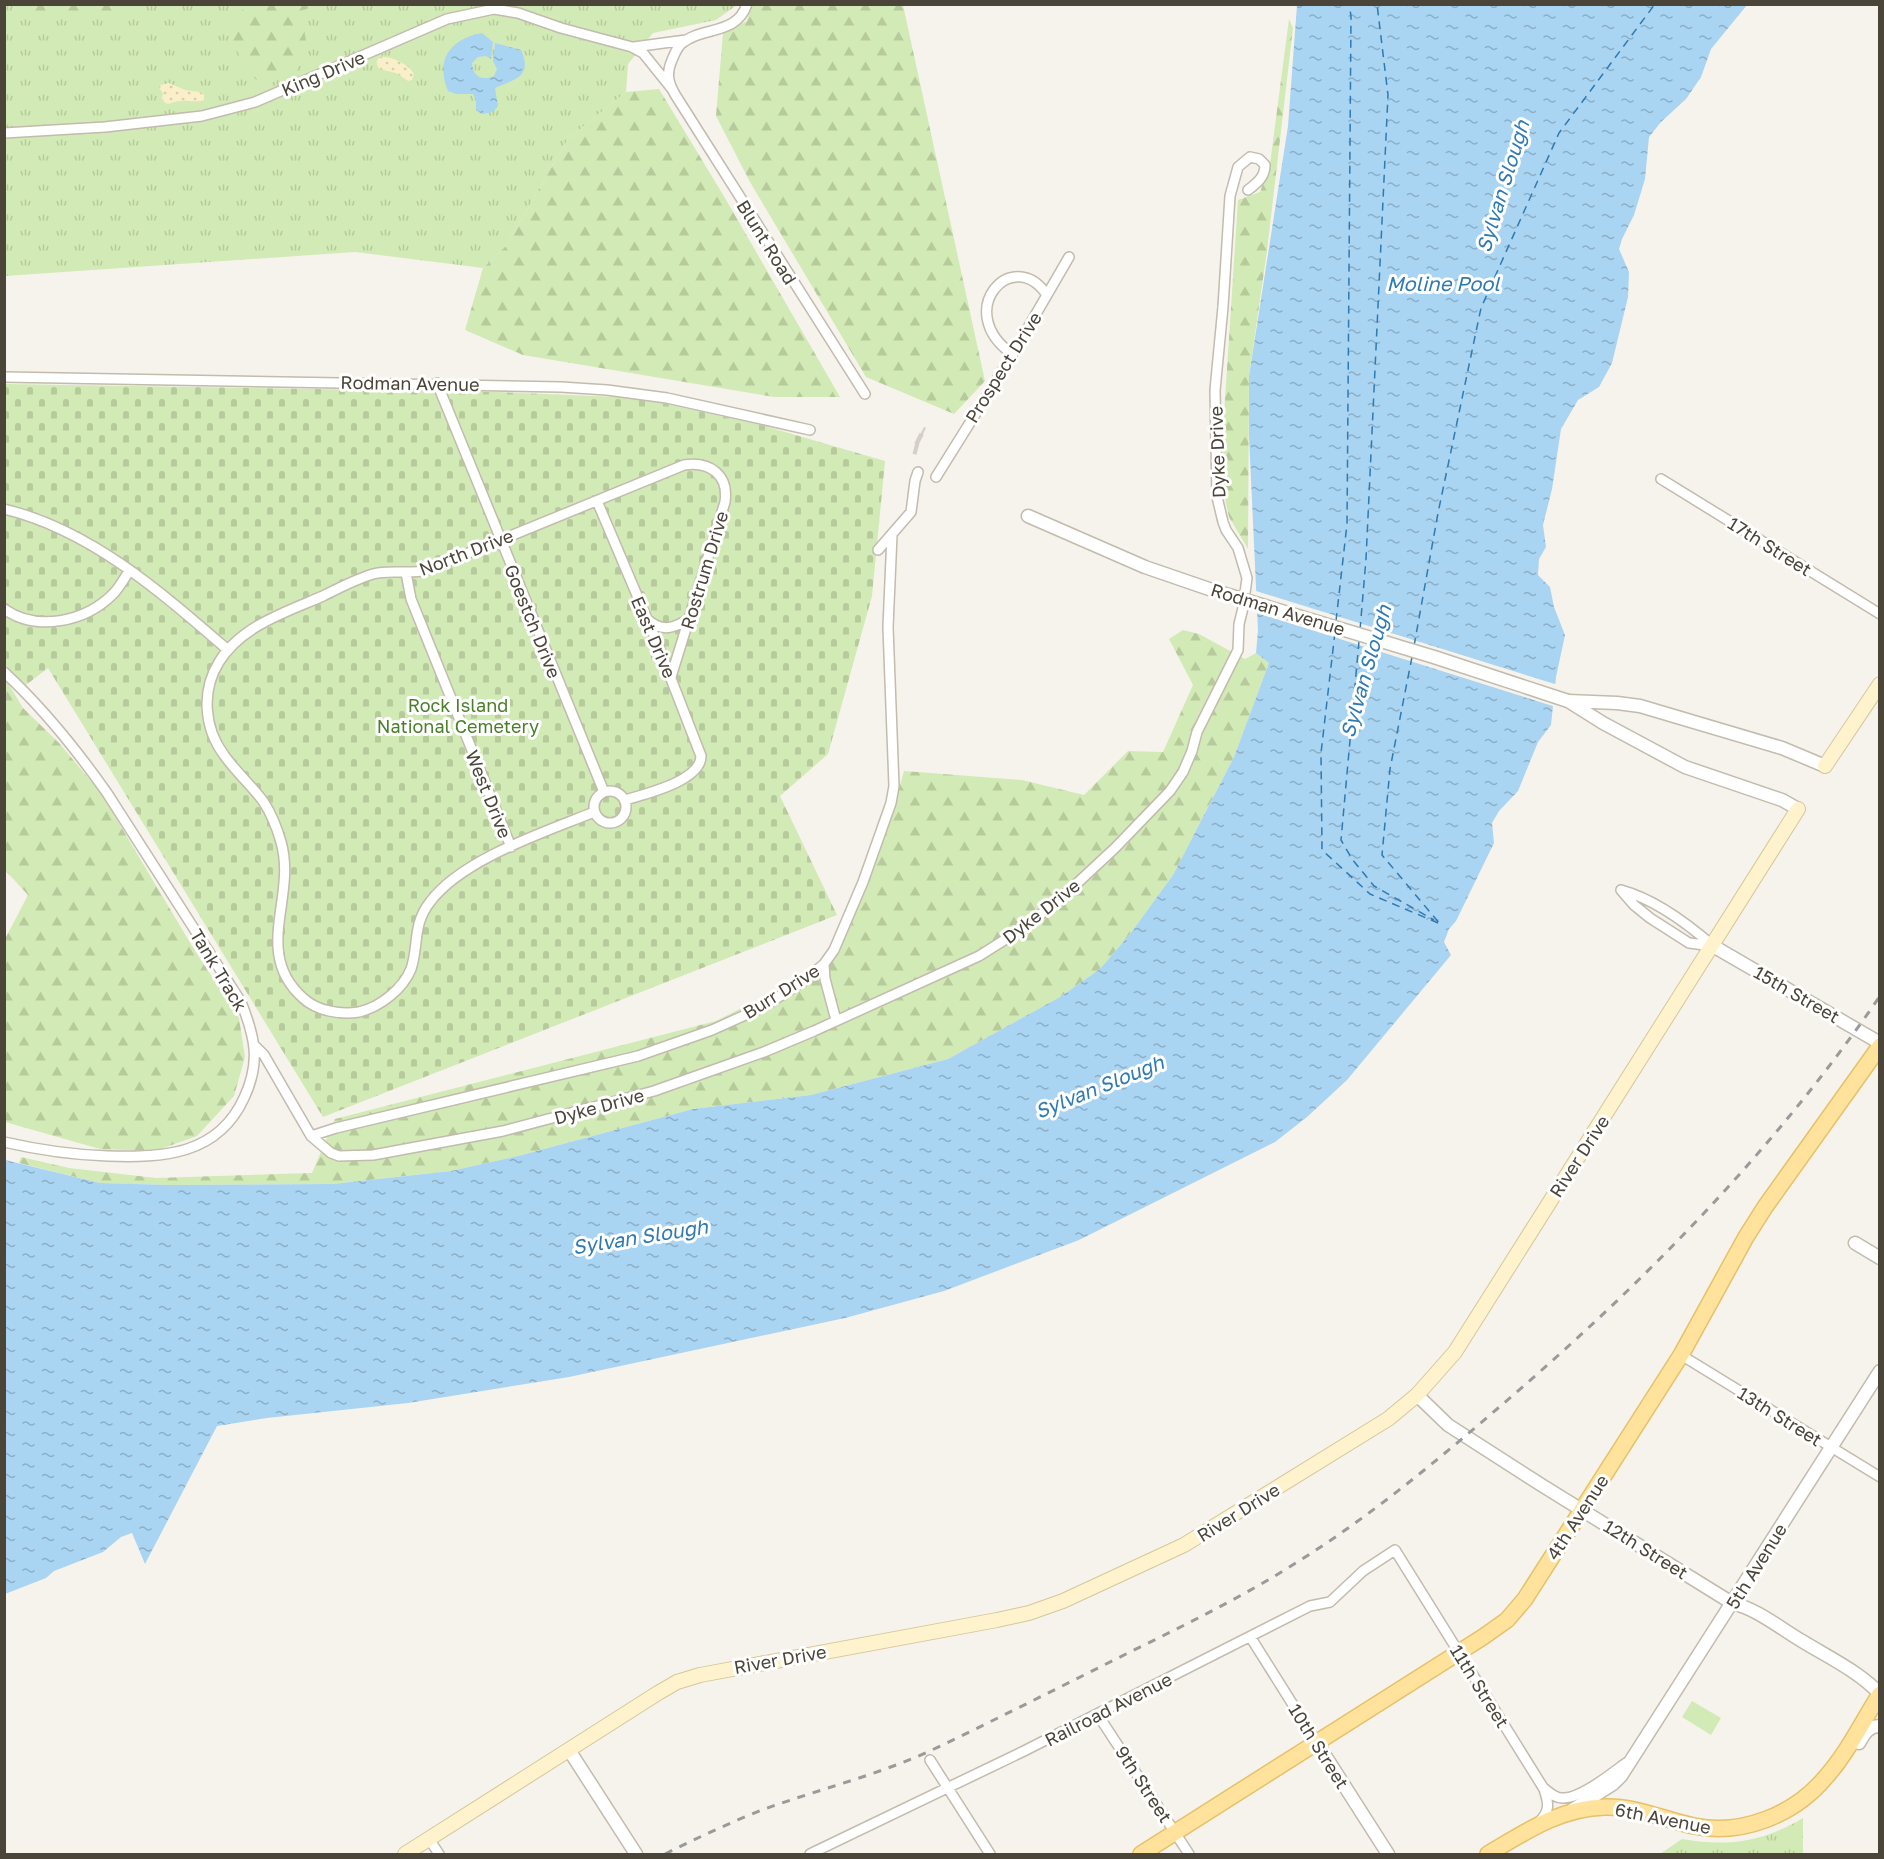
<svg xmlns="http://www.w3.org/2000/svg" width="1884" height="1859" font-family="'Golos Text',sans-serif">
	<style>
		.grass { fill: url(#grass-tufts) }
		.forest { fill: url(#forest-firs) }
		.sand { fill: url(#sand-dots) }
		.cemetery { fill: url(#cemetery-stones) }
		.garden { fill: #d2eab5 }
		.water { fill: url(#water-ripples) }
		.pier { fill: #f6f3ec }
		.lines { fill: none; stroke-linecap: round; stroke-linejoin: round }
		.ferry { stroke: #2e7ab2; stroke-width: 1.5; stroke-dasharray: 8 6; stroke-linecap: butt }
		.minor-tunnel { stroke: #d4d0c8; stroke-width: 9; stroke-dasharray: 9 4.5; stroke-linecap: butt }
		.tertiary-tunnel { stroke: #d4d0c8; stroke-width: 12; stroke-dasharray: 12 6; stroke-linecap: butt }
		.minor-casing { stroke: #c2bbae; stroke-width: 12 }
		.tertiary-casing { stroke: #c2bbae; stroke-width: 15 }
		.secondary-casing { stroke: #d6c79b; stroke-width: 16 }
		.primary-casing { stroke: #e6c16a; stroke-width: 18 }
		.minor { stroke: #fff; stroke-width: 9 }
		.tertiary { stroke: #fff; stroke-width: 12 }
		.secondary { stroke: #fff3cd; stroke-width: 14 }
		.primary { stroke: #ffe39c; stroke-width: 15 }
		.rail { stroke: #9a9a9a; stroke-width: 3; stroke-dasharray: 8 8; stroke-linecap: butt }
		.tertiary-bridge-casing { stroke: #c2bbae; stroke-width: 15; stroke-linecap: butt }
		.tertiary-bridge { stroke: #fff; stroke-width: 12 }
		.labels { text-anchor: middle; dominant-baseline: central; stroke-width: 6; stroke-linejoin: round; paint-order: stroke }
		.street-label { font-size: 18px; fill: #4b4439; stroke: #fff }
		.park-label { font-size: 18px; fill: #4a7f2a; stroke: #fff }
		.water-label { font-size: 20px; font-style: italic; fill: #2e7ab2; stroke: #fff }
	</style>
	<defs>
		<pattern id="grass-tufts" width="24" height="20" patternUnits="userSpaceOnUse" patternTransform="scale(1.5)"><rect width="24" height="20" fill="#d2eab5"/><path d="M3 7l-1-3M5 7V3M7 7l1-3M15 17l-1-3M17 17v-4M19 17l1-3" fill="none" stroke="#b6ca9c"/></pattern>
		<pattern id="forest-firs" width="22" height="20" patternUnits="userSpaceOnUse" patternTransform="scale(1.5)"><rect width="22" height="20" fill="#d2eab5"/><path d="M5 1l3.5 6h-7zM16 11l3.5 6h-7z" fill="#b6ca9c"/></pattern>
		<pattern id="sand-dots" width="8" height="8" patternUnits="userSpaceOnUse" patternTransform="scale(1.5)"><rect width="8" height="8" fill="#f9efc9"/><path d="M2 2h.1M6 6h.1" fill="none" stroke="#d7cead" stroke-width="1.8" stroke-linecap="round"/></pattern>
		<pattern id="cemetery-stones" width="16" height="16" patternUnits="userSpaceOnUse" patternTransform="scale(1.5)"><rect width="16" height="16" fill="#d2eab5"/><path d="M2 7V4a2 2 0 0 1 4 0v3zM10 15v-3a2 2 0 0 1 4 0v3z" fill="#b6ca9c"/></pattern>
		<pattern id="water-ripples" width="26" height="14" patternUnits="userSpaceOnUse" patternTransform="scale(1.5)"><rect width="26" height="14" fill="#a9d4f2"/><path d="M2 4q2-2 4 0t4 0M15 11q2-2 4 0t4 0" fill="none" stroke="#8caec5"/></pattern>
	</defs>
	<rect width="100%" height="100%" fill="#f6f3ec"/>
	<path class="grass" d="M5,5h732l-21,15 -63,13 -25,31 -2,28 -58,47 -62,107 -23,22 -128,-16 -350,24z
		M1803,1818v36h-143l22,-15c45,8 81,3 121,-21z"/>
	<path class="forest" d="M9,5h113v8l-14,6 -16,-6 -45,4z
		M247,5h70l-16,6 7,42 -14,20 -30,13 -17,-14 -21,-45z
		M751,5h152l82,376 -31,33 -88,-37 -116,-195 -34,-66 7,-83 24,-12z
		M1289,19l4,9 -26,223 -18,125 -1,173 -19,-32 -9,-41 18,-276 22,-8 10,-28z
		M659,89l66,109 115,199h-66l-251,-42 -58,-25 18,-62 23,-22 62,-107 58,-47z
		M1183,630l16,4 46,25 11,-6 13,10 -35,94 -61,118 -43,59 -30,35 -40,28 -112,62 -137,36 -118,14 -171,46 -71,16 -118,13 -163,1 -70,-2 -81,-20 2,-6 48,11 87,10 156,-5 23,-54 381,-98 114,-58 57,-132 17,-60 118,9 62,15 44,-44 35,1 30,-67 -24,-46z
		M4,680l4,3 15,25 36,35 42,50 91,153 47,72 6,39 -11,39 -37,40 -42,15 -55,-2 -95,-27v-183l23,-44 -23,-25z"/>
	<path class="sand" d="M380,57c12,-1 29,7 34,17l-2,6 -4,1 -12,-8 -17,-4 -3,-7z
		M169,83l16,7 15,2 4,3v5c-12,4 -22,-3 -35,4l-4,-1 -3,-5 1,-4 -4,-7 2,-2z"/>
	<path class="cemetery" d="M5,384l493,8 121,5 39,5 103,23 124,36 -13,135 -44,158 -48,42 57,119 -514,202 -275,-449 -22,17 -21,-20z"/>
	<path class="garden" d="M1692,1701l29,17 -10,17 -29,-18z"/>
	<path class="water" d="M1297,5h450l-36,44 -10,28 -15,22 -25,23 -12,15 -4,42 -11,36 -12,24 -3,10 10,23 -1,25 -16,66 -13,24 -21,13 -17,29 -9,60 -9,36 3,22 -7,12 -1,16 12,12 4,20 11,28 -9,42 -5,48 -13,17 -20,49 -19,20 -7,12 2,20 -38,78 -7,8 -5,13 7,13 -104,125 -40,37 -32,25 -196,98 -135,51 -99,27 -276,59 -161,26 -141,15 -50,8 -72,138 -13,-31 -11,4 -18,15 -49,19 -8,7 -41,16v-434l95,23 70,2 163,-1 118,-13 71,-16 171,-46 118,-14 137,-36 112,-62 40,-28 30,-35 43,-59 61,-118 35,-94 -13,-10 2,-23 -9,-194v-60l39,-250z
		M482,33l11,9 -2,17 -5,-3 -8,1 -6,6c1,14 10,18 22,13l3,-7 -4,-8 2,-18 26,7c12,27 -6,29 -26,38l3,18 -5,6 -11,2 -6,-4v-10l-3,-6h-17l-8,-3c-13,-31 2,-52 34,-58z"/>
	<path class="pier" d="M1253,590l305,95 -2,22 -302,-95z"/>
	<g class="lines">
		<path class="ferry" d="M1336,621l11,-97 4,-508 -2,-12
			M1360,630l6,-71 22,-464 -11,-91
			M1335,632l-14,121 1,97 48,44 68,29
			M1359,641l-18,199 11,19 22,27 60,34
			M1414,646l24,-133 43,-205 78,-175 96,-129
			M1412,657l-22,112 -8,86 58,69"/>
		<path class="minor-tunnel" d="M922,431l2,1"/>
		<path class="tertiary-tunnel" d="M917,438l4,2
			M914,448l4,1"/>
		<defs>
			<path id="minor" d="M747,4c-10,32 -46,22 -66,40 -4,4 -7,11 -9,16 -6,14 -4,23 4,36l189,298
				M634,47l52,-7
				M4,133l101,-6 97,-11 53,-14 192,-83 47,-10 24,4 43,15 71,19 11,6 29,36
				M1012,354c-60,-43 1,-110 35,-59
				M4,377l557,10 46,3 60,8 143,32
				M437,383l167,409
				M936,477l75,-120 58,-100
				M1661,479l219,135
				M597,501l59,139 45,116c0,25 -56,38 -76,44
				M4,509c87,21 158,84 224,141
				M878,550l33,-38 4,-31 3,-9
				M406,573l5,26 100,248
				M4,609c33,23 81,13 109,-15 6,-6 11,-15 16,-23
				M647,619c15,14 28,9 43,-1
				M4,672c40,37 72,77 103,121l134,209c14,35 20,60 3,96 -26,57 -81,60 -136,58 -35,-1 -69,-6 -104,-14
				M594 807a16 16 0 1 1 32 0a16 16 0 1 1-32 0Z
				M594,812c-49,20 -132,47 -164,90 -18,23 -11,44 -19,67 -8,20 -31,38 -52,43 -19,3 -42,-1 -56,-14 -51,-46 -6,-100 -22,-156 -4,-14 -10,-29 -18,-41 -12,-16 -27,-29 -39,-46 -20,-27 -23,-64 -5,-93 22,-36 67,-50 104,-66 16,-8 33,-17 50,-22 18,-5 36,1 54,-4l257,-105c26,-4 45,10 41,37l-54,175
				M1621,890l13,15 16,13 39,25 24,3
				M1621,890c33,9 67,34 92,56
				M824,964l1,15 11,41
				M255,1046l9,9 47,81 20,17 8,3 34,-1 130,-24 151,-40 110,-39 50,-21 165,-75 49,-31 44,-37 43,-40 55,-57 13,-19 9,-21 5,-19 41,-82 1,-26 4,-16 4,-30 -9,-30 -12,-18 -3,-8 -6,-25 -2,-107 8,-83 7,-111 8,-29 12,-10 9,2 6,6c0,12 -8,18 -17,25
				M311,1136l25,-8 302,-72 74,-26 51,-23 41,-26 20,-17 10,-14 29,-68 28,-79 3,-17 -6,-159 4,-92
				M1681,1355l199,122
				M1251,1638l66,105
				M1098,1715l91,139
				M930,1760l60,94
				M1545,1789c5,4 10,9 17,9 17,2 50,-25 64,-35
				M429,1839l10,15
				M810,1854l214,-103 286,-145 20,-4 33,-31 32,-21 149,239c5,15 6,22 -5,33"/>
			<path id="tertiary" d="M1028,516l117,51 67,23
				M1568,701l49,2 23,3 142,42 43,18
				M1568,701l35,22 82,44 97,33 16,9
				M1713,946l167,97
				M1855,1243l25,15
				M1417,1395l31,30 95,61 189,117c25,6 48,25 70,38 26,16 56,30 78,53
				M1317,1743l71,111
				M1859,1743c5,-9 9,-17 21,-17
				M569,1750l67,104
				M1572,1810l41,-26 8,-8 259,-405"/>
			<path id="secondary" d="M1825,766l55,-82
				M405,1854l253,-161 19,-11 23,-7 297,-55 32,-7 34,-12 121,-56 204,-126 29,-24 38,-43 343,-543"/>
			<path id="primary" d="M1141,1854l342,-217 24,-17 18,-21 156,-244 65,-118 19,-30 115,-161
				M1488,1854c37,-22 72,-46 117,-47 31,-1 59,13 89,19 47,10 100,-11 131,-48 22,-24 37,-56 55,-84"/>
		</defs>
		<use href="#minor" class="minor-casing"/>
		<use href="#tertiary" class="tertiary-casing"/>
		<use href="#secondary" class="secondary-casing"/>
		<use href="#primary" class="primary-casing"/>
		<use href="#minor" class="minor"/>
		<use href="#tertiary" class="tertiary"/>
		<use href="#secondary" class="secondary"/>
		<use href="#primary" class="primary"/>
		<path class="rail" d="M665,1854c32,-16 64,-31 97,-44 57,-21 117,-35 172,-61 67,-32 132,-65 198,-98 57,-28 114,-56 167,-90 73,-46 140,-102 205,-158 141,-121 271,-254 376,-407"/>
		<defs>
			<path id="tertiary-bridge" d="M1212,590l222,67 134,44"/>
		</defs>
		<use href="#tertiary-bridge" class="tertiary-bridge-casing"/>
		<use href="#tertiary-bridge" class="tertiary-bridge"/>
	</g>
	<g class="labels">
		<g class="street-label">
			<text transform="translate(323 73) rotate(-23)">King Drive</text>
			<text transform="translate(767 242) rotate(58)">Blunt Road</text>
			<text transform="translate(1003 367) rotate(-58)">Prospect Drive</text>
			<text transform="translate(410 383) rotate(1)">Rodman Avenue</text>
			<text transform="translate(1217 452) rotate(-92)">Dyke Drive</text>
			<text transform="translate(1770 546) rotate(32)">17th Street</text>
			<text transform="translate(466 552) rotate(-21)">North Drive</text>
			<text transform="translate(704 570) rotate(-73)">Rostrum Drive</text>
			<text transform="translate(1278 609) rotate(17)">Rodman Avenue</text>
			<text transform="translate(533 621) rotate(68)">Goestch Drive</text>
			<text transform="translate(654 637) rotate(67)">East Drive</text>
			<text transform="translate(489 794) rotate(68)">West Drive</text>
			<text transform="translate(1041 911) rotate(-38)">Dyke Drive</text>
			<text transform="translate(219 970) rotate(59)">Tank Track</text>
			<text transform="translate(781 991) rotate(-32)">Burr Drive</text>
			<text transform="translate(1797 994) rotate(30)">15th Street</text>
			<text transform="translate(599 1106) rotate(-15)">Dyke Drive</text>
			<text transform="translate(1579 1156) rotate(-57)">River Drive</text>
			<text transform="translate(1780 1416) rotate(32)">13th Street</text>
			<text transform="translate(1238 1512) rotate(-32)">River Drive</text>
			<text transform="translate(1577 1517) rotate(-57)">4th Avenue</text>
			<text transform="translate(1646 1549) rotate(32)">12th Street</text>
			<text transform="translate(1756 1566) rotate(-58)">5th Avenue</text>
			<text transform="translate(780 1659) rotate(-10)">River Drive</text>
			<text transform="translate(1480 1686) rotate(58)">11th Street</text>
			<text transform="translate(1108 1709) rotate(-27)">Railroad Avenue</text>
			<text transform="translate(1319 1746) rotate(58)">10th Street</text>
			<text transform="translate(1144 1784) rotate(57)">9th Street</text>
			<text transform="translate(1663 1818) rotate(11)">6th Avenue</text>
		</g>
		<g class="park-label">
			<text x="458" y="705">Rock Island<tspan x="458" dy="21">National Cemetery</tspan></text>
		</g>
		<g class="water-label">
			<text transform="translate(1502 186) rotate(-73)">Sylvan Slough</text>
			<text x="1443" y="283">Moline Pool</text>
			<text transform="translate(1365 671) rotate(-74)">Sylvan Slough</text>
			<text transform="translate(1099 1086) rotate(-22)">Sylvan Slough</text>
			<text transform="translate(640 1236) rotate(-9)">Sylvan Slough</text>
		</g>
	</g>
	<rect width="1884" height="1859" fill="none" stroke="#4b4439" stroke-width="12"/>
</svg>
